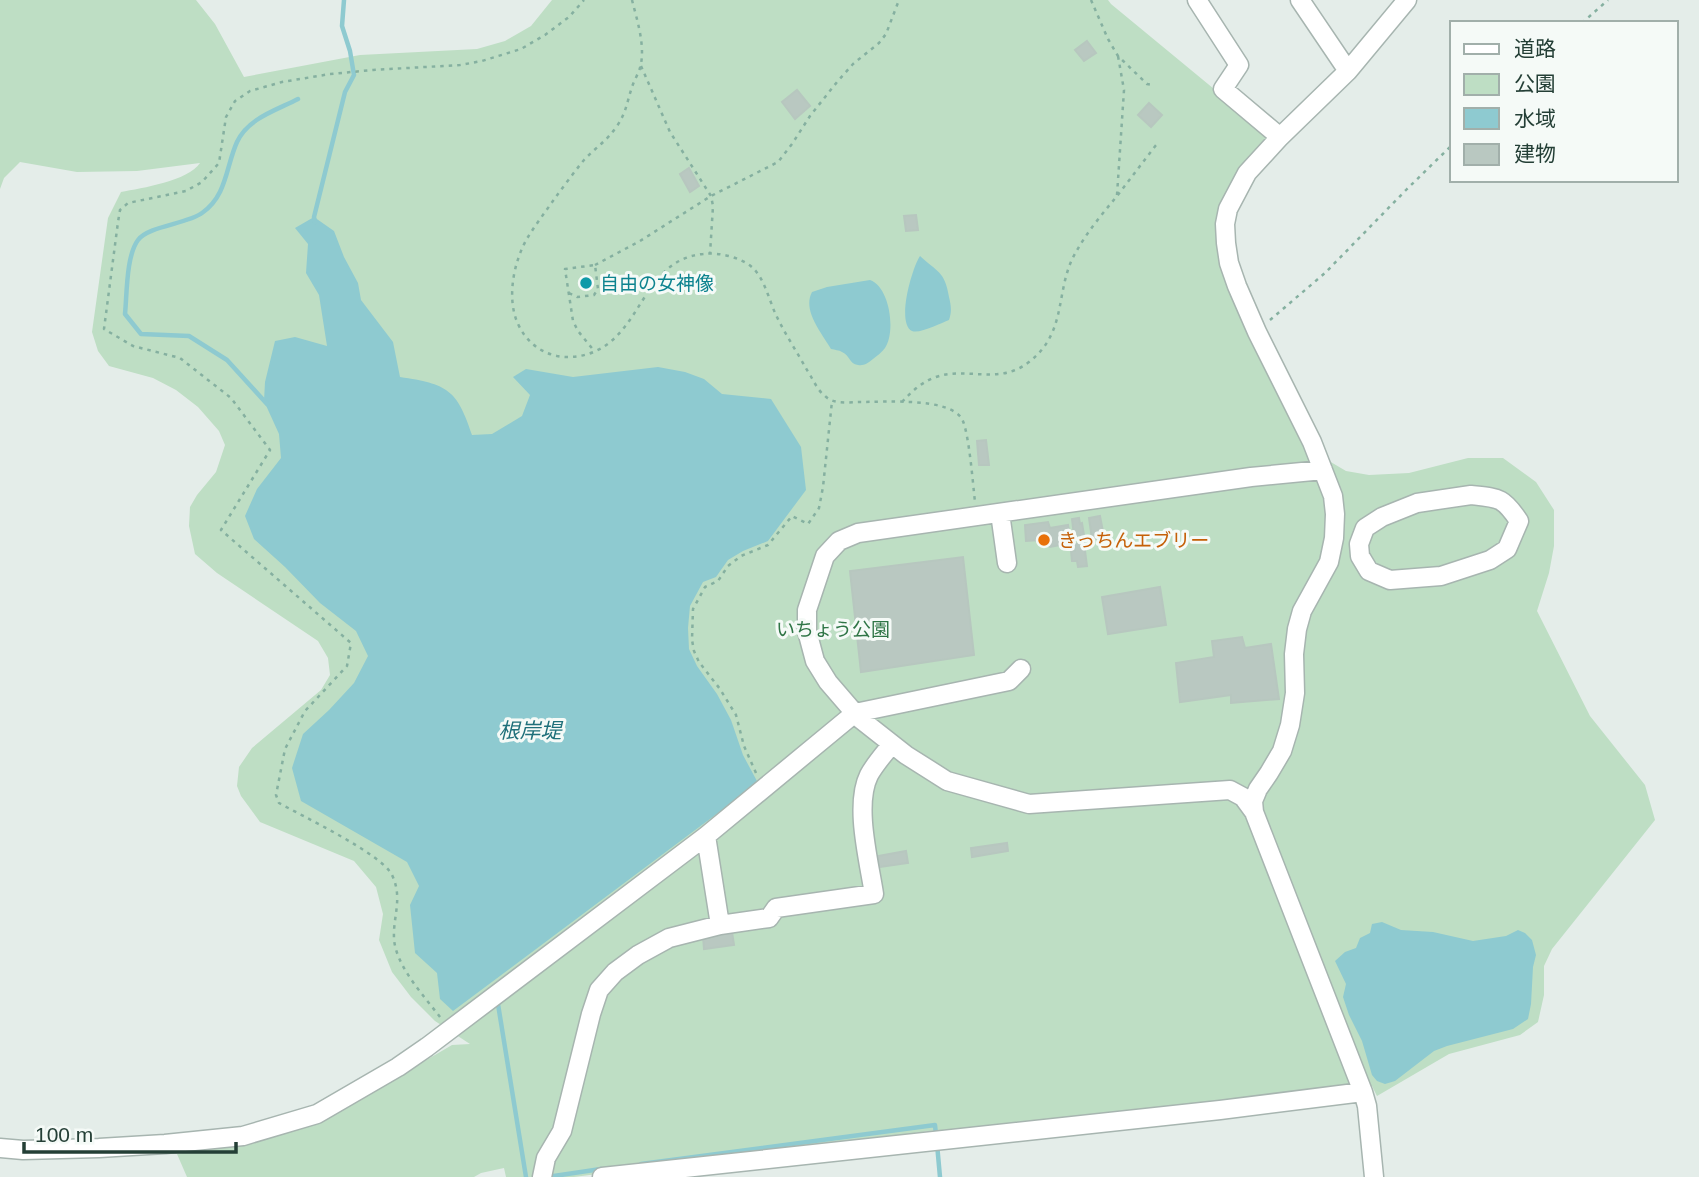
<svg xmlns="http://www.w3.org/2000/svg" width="1699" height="1177" font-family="Helvetica,'Noto Sans JP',sans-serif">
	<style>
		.green { fill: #bedec4 }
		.water { fill: #8ecad0 }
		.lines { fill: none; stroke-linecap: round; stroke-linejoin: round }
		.stream { stroke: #8ecad0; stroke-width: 4.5 }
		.building { fill: #b9c8c1; stroke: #b7c7bf; stroke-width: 2 }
		.minor-casing { stroke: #a7b5b0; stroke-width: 21 }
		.path { stroke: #85b0a0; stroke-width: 2.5; stroke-dasharray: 3.5 5; stroke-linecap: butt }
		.minor { stroke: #fff; stroke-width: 18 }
		.culture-dot { fill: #0f9aa8; stroke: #f5faf7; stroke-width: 2.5 }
		.food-dot { fill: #e8710a; stroke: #f5faf7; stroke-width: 2.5 }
		.labels { text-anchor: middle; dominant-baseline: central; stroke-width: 6; stroke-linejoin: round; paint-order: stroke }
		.culture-label { font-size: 19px; fill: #0d838f; stroke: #f5faf7; text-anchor: start }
		.food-label { font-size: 19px; fill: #c56008; stroke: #f5faf7; text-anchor: start }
		.park-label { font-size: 19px; fill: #2f7546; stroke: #f5faf7 }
		.water-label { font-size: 21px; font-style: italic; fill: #1f707a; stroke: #f5faf7 }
	</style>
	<rect width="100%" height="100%" fill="#e4ede9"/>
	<path class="green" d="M0,0h196l19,24 29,53 116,-22 117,-6 28,-8 26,-15 21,-26h556l3,4 160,132 -51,94 87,218 39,23 23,4 40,-2 59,-15h35l33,24 18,28v36l-5,27 -12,38 53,105 55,69 10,35 -103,129 -8,17v29l-6,27 -18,13 -71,19 -72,42 -5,-10 -34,2 -246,30 -162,13 -356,46h-68l-2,-9 -23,5 -7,4h-287l-10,-23 64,-11 83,-23 128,-75 18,-1 -35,-23 -24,-24 -19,-25 -13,-32 4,-26 -7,-27 -22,-26 -94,-39 -19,-26 -4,-10 2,-19 13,-19 69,-58 9,-15 -2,-17 -10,-17 -101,-68 -22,-19 -6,-28 1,-19 7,-12 19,-23 9,-27 -6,-14 -21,-24 -22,-17 -23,-12 -44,-12 -11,-15 -6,-19 16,-114 13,-26c21,-4 67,-11 79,-29l-63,8 -60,1 -57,-10 -16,16 -4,11z"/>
	<path class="water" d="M314,217l20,14 10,26 14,26 3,17 32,42 7,35c47,7 57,12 72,58l20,-1 30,-18 8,-21 -17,-18 13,-8 47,8 85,-10 27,5 19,7 18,15 49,5 30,48 5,43 -38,51 -25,10 -15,9 -12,17 -13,5 -13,24 -2,22 1,21 8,17 20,28 14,26 12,35 15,28 -305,228 -13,-12 -3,-26 -22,-20 -5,-48 9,-19 -12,-24 -106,-61 -9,-33 11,-34 26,-24 25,-27 14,-27 -12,-25 -36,-28 -35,-36 -31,-28 -9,-23 12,-27 24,-31 -2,-24 -15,-33 1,-19 10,-41 20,-4 32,9 -8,-51 -13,-22 2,-29 -13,-16z
		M920,256c17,16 25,15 29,41 2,8 3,15 0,23 -8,3 -29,14 -37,11 -16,-8 0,-63 8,-75z
		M870,280c20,7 26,52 15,68 -3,4 -8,8 -12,11 -5,4 -9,7 -15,6 -9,-1 -8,-10 -16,-13 -3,-2 -7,-2 -11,-3 -9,-16 -29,-38 -19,-57l15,-5z
		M1382,922l19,8 32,2 40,9 33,-5 12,-6 7,3 7,7 4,15 -3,12 -2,37 -3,15 -15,10 -66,17 -13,5 -39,30 -10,3 -8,-3 -5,-6 -10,-34 -13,-26 -6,-18 3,-13 -11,-23 10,-9 11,-4 4,-10 10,-5 2,-9z"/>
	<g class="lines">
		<path class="stream" d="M315,222l-1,-5 31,-125 9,-17 -4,-24 -8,-25 2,-26
			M267,404l-40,-44 -38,-24 -48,-2 -16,-20c2,-19 1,-58 13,-74 10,-14 49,-16 64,-27 25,-17 24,-47 35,-71 11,-24 40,-32 61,-43
			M497,998l29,179
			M937,1144l3,33
			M641,1164l294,-39 1,10
			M547,1177l54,-8"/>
	</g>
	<path class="building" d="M1087,41l9,12 -12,8 -9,-11z
		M797,90l13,16 -15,13 -13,-17z
		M1149,103l13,12 -11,12 -13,-12z
		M689,168l10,18 -9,6 -10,-18z
		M916,215l2,15 -12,1 -2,-15z
		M986,440l3,25h-10l-2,-24z
		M1100,516l4,21 -12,2 -3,-21z
		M1079,518l1,6 2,-1 2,12 -10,1 -2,-17z
		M1048,522l2,6 18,-3 3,18 -21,4 -9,-7 -15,1 -1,-16z
		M1084,543l3,23 -9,1 -1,-6h-5l-1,-10h4v-7z
		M963,557l11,98 -113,17 -11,-101z
		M1160,587l6,38 -58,9 -6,-37z
		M1242,637l3,11 26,-4 8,55 -48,4v-8l-51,7 -4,-39 38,-6 -2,-16z
		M1007,843l1,8 -36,6 -1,-9z
		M906,851l2,12 -29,4 -1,-11z
		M732,932l2,13 -30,4 -1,-13z"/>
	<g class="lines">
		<defs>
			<path id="minor" d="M1197,0l42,65 -16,24 57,48
				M1300,0l48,71
				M1471,495c28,3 32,2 48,26l-12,28 -17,11 -49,16 -51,4 -21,-9 -9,-15 -1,-12 6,-16 17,-11 35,-14z
				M1000,513l7,50
				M1254,812l-11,-15 -13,-7 -201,14 -82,-23 -41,-26 -47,-37 -31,-36 -13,-21 -8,-30v-21l18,-54 14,-15 19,-8 393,-56 72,-7
				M706,836l14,89
				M0,1148l23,2 76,-2 66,-4 78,-8 74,-22 81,-47 29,-20 279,-211 149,-123 154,-32 12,-12
				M542,1177l4,-19 16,-27 29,-117 8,-24 16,-18 23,-17 31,-17 51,-13 49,-7 7,-10 98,-14c-5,-33 -20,-89 -5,-119 6,-11 15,-21 23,-31
				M602,1177l618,-67 143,-18
				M1374,1177l-7,-71 -4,-14 -109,-280 -1,-11 5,-12 11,-16 13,-22 8,-26 5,-32 -1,-39 3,-25 5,-18 27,-49 5,-24 1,-24 -2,-18 -21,-54 -55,-110 -20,-46 -8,-23 -3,-20 -1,-19 3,-15 19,-36 33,-36 68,-66 59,-71"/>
		</defs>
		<use href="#minor" class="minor-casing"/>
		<path class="path" d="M632,0c5,20 14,47 8,68 -2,6 -6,13 -8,19 -5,15 -6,26 -15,39 -10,15 -22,22 -33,34 -10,12 -20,26 -29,38 -9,13 -19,26 -27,39 -14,23 -22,61 -10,87 8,17 21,28 39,32 10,2 21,1 31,-2 55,-17 53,-94 115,-100 15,-2 38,3 50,14 12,12 16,32 23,47 9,19 21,37 31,55 6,9 10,20 18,26 9,9 24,6 36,6 23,0 88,-5 101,17 7,13 11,66 13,83
			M1091,0l17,39 10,17 29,28 6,1
			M1582,23l26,-23
			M641,66l29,66 41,64 2,10 -3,48
			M1117,195l7,-105 -6,-34
			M595,265l45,-24 71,-45 67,-34 14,-18 18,-28 27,-34 16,-18 26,-21 7,-9 13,-34
			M569,293l8,4 17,-2 4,-6 -3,-24 -30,4 8,52 5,10 17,21
			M1270,320l55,-47 82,-84 45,-44
			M902,402c10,-11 20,-20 34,-25 31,-11 62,9 93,-15 40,-31 25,-73 47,-110 11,-20 27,-39 41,-56 13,-17 26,-34 39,-51
			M756,773l-12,-27 -8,-31 -16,-26 -21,-27 -5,-11 -2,-11 1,-31 12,-22 13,-6 10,-15 13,-10 27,-11 24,-29 16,8 11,-16 4,-21 9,-86
			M440,1017c-16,-21 -45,-52 -46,-79 -1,-22 9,-40 -2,-63 -10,-21 -90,-59 -113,-72l-3,-8 9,-46 20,-38 42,-45 4,-23 -130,-113 49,-80 -39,-52 -51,-40 -47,-12 -29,-17 14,-107 2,-12 8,-7 58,-12 16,-9 17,-19 7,-46 9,-16 15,-10 32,-9 48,-8 43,-4 87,-5 22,-4 39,-12 24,-14 24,-18 15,-17"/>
		<use href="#minor" class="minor"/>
	</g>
	<circle class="culture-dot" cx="586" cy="283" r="7"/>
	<circle class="food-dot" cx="1044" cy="540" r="7"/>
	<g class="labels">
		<g class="culture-label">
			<text x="600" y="283">自由の女神像</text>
		</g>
		<g class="food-label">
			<text x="1058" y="540">きっちんエブリー</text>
		</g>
		<g class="park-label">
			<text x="833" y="629">いちょう公園</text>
		</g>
		<g class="water-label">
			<text x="530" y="730">根岸堤</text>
		</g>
	</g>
	<rect x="1450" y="21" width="228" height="161" fill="#f5faf7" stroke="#a1afaa" stroke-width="2"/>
	<rect x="1464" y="44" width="35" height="10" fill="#ffffff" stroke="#a1afaa" stroke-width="2"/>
	<text x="1514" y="56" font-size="21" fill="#243f36">道路</text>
	<rect x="1464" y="74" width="35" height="21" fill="#bedec4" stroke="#a1afaa" stroke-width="2"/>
	<text x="1514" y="91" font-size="21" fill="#243f36">公園</text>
	<rect x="1464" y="108" width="35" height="21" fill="#8ecad0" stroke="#a1afaa" stroke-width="2"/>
	<text x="1514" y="126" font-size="21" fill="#243f36">水域</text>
	<rect x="1464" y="144" width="35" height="21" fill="#b9c8c1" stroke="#a1afaa" stroke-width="2"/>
	<text x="1514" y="161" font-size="21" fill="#243f36">建物</text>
	<path d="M24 1142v10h212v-10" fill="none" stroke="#243f36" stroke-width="3.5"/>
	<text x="35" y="1142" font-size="21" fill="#243f36" stroke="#f5faf7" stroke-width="5" paint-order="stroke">100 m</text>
</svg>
